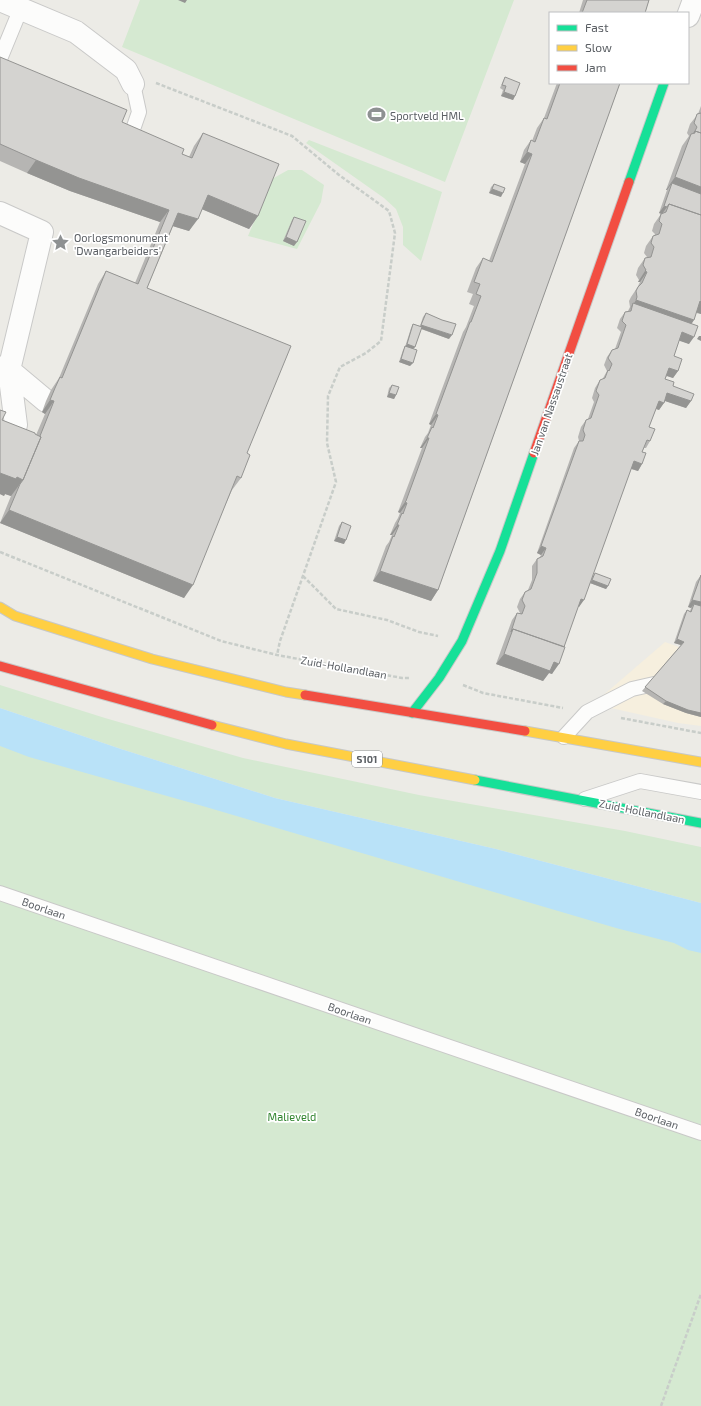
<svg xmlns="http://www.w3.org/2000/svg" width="701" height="1406" font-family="'Exo 2',sans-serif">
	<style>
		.commercial { fill: #f6efde }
		.green { fill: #d5e9d1 }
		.water { fill: #b9e2f8 }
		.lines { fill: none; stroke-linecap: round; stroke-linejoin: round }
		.lane-casing { stroke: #c9c9c8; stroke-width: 16 }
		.street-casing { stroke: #c9c9c8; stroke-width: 24 }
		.fast-casing { stroke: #c7c8c7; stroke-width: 11 }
		.slow-casing { stroke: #c7c8c7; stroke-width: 11 }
		.jam-casing { stroke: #c7c8c7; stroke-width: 11 }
		.path { stroke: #c8cdc9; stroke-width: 2.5; stroke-dasharray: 4 2; stroke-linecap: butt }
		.lane { stroke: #fcfcfb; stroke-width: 14 }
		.street { stroke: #fcfcfb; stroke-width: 22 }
		.fast { stroke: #16e098; stroke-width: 9 }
		.slow { stroke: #ffcf43; stroke-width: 9 }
		.jam { stroke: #f24e42; stroke-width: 9 }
		.wall { fill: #b6b5b3 }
		.shaded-wall { fill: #949492 }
		.building { fill: #d4d3d0; stroke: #949492 }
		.labels { text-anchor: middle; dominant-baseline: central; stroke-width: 3.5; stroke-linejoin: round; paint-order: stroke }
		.shield { fill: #fff; stroke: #8d9093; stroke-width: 1 }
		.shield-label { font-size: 10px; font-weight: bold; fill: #5c6065 }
		.poi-label { font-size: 11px; fill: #5c6065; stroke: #fff; text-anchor: start }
		.street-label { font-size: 11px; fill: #5c6065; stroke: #fff }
		.park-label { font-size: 11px; fill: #338631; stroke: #fff }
	</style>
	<rect width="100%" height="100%" fill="#ecebe6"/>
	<path class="commercial" d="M665,642l36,13v71l-23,-3 -85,-19z"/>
	<path class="green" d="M140,0h374l-69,182 -323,-135z
		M309,140l133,52 -21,69 -18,-16v-18l-7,-18 -12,-11 -78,-55z
		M288,170h14l22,15 -3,17 -24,47 -49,-13 24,-57z
		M0,685l105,33 138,40 176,37 206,36 76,16v56l-205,-54 -221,-51 -154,-49 -121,-41z
		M0,719l701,204v483h-701z"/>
	<path class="water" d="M0,708l121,41 154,49 221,51 205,54v50l-13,-3 -14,-7 -58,-15 -410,-121 -177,-50 -29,-11z"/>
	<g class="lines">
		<defs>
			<path id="lane" d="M0,59l21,-51
				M129,141l10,-29 -6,-28
				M564,737l23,-25 45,-23 22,-5 47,12
				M585,799l55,-18 61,11
				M0,893l701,240"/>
			<path id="street" d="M0,0l76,32 50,38 7,14
				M688,16l6,-16
				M0,213l42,19 -33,138 37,31
				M0,462l16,-37 -7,-55 -6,-3"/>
			<path id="fast" d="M629,182l35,-99
				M412,713l27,-35 23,-37 38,-90 34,-98
				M475,780l226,43"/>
			<path id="slow" d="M0,607l15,9 137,43 134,33 19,3
				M212,725l74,19 189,36
				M525,731l176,31"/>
			<path id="jam" d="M534,453l95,-271
				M0,666l212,59
				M305,695l220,36"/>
		</defs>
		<use href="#lane" class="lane-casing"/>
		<use href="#street" class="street-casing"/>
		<use href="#fast" class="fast-casing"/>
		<use href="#slow" class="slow-casing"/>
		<use href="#jam" class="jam-casing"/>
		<path class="path" d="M156,83l136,53 47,39 50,36 6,22 -14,108 -15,12 -26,14 -12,29 -1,47 9,39 -56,159 -3,14
			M0,552l221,89 56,14 125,23h7
			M303,576l33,33 51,11 32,12 19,4
			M463,685l20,8 80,15
			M621,718l80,15
			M661,1406l40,-112"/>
		<use href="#lane" class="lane"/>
		<use href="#street" class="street"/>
		<use href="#fast" class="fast"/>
		<use href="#slow" class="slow"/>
		<use href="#jam" class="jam"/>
	</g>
	<path class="wall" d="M583,0h66l-4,13h-66z
		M0,57l182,97 7,3 5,-11 9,-13 55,83 -9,13 -47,-20 -13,22 -16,-5 -26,62 100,165 -6,25 -9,12 -48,108 -184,-75 11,-27 -6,-2 -1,2 -4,-2v-84l2,10 34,15 9,-21 -3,-2 4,-11 5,-11 8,-12 39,-94 8,-13 29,12 25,-61 -90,-31 -43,-18 -27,-12z
		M505,77l10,19 -2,4 -12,-4 2,-6 -3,-2 3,-7z
		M557,83h63l-182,507 -7,11 -58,-20 13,-35 3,-4 3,-7h-2l5,-12 3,-5 2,-5 -2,-1 24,-64h-2l5,-11 3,-4 3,-8 -2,-1 34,-92 3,-5 8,-21 -5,-2 4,-10 -6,-2 9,-24 7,-10 6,3 36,-97 -5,-2 4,-12 7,-10 1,1 5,-13 7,-10z
		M701,106v208l-5,-1 -5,11 -2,20 -10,-4 -5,16 4,15 -5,7 -6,-2 -2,3 8,7 18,15 -5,7 -21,-7 -6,9 -3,-1 -7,18 1,14 -4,7h-2l-2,4v12l-4,7 -7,-2 -39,108 3,-4 13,13 -2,3 -16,-6 -11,24h-1l-26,67 -3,-1 -6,8 -47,-17 16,-44 5,-7h3l-3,-6 3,-8 5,-7 3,-2 4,-10v-14l5,-7 3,-2 1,-2 -4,-2 37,-105 5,-7 -1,-4 3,-10 5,-7 2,-1 6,-17 -2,-4 3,-10 5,-8h2l5,-9 -3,-6 3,-8 5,-7 3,-1 6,-17 -4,-4 3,-9 5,-7 3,-1 2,-4 -1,-6 2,-4 6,-9 3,-6h-2l1,-2 -3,-5 2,-7 7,-10h1l1,-1 -3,-4 2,-7 7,-10h1l1,-2 -3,-3 2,-7 7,-10 -2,-1 8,-23h-1l16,-44 7,-10 -2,-3 3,-9 8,-10z
		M494,184l7,13 -12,-4 2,-6z
		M294,217v29l-11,-5 9,-21z
		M426,313l23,26 -28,-10 -6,18 -2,2 -3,17 -11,-4 4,-12 2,-3 6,-19 2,-4 7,2 3,-9z
		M392,385l4,10 -2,4 -7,-2 2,-9z
		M342,522l2,22 -10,-3 5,-15z
		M701,575v142l-15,-4 -23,-9 -21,-13 39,-46 -7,-2 10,-29 3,-4 3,1 1,-3 -3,-1 8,-25z"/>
	<path class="shaded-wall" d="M178,0h9l-2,3z
		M504,92l11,4 -2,4 -12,-4z
		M527,152l5,2 -7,10 -5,-2z
		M36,160l133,50 -9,12 -90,-31 -43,-18z
		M675,177l26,10v16l-29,-20 -5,7h-1z
		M492,189l11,4 -2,4 -12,-4z
		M208,195l50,21 -9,13 -50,-21z
		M664,206l3,1 -5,7 -3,-1z
		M178,213l20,6 -9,12 -20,-6z
		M286,237l11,5 -3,4 -11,-5z
		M645,271l2,1 -7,10h-2z
		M636,300l58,20 -7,11 -54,-28 -4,8z
		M700,301l1,1v12l-8,-3z
		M421,325l31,10 -3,4 -30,-11z
		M682,332l12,5 -5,7 -12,-4z
		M699,336h2v5l-4,-2z
		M407,344l8,3 -3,3 -7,-3z
		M401,359l12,4 -3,3 -11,-4z
		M669,368l9,3 -5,7 -9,-3z
		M389,393l7,2 -2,4 -7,-2z
		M667,393l24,8 -5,7 -24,-8z
		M50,400l4,1 -9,13 -3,-2z
		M659,401l5,2 -5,7 -5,-2z
		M436,414l2,1 -7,10 -2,-1z
		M427,438h2l-7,10h-2z
		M634,461l8,3 -4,7 -9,-3z
		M0,473l17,4 6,3 -12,16 -6,-2 -1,2 -4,-2z
		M405,502l2,1 -7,10 -2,-1z
		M9,510l184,75 -9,13 -184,-75z
		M397,525h2l-7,10h-2z
		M337,537l9,3 -2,4 -10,-3z
		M541,546l5,2 -5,7 -4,-2z
		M380,571l58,19 -7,11 -58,-20z
		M592,580l16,6 -2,3 -16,-6z
		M581,599l3,1 -5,7 -3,-1z
		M692,600l9,2v9l-7,-7 -3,4 -3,-1z
		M677,639l7,3 -3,3 -7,-2z
		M504,654l50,8 5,2 -7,10 -3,-1 -6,8 -47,-17z
		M666,701l35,12v4l-15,-4 -23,-9z"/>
	<path class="building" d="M587,0h62l-4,13h-63z
		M0,57l127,53 -5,12 62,27 -2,5 10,4 11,-25 76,31 -21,52 -50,-21 -10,24 -20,-6 -31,75 144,58 -44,107 3,2 -9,23 -4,-2 -44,109 -184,-75 11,-26 3,-4 18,-43 -1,-1 14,-35 -4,-1 5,-12 5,-11 2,1 44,-107 32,13 31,-74 -90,-32 -43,-18 -36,-16z
		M505,77l15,6 -5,13 -11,-4 2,-6 -4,-1z
		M560,83h60l-182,507 -58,-19 13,-35 1,1 5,-12h-2l5,-12 1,1 4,-11 -2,-1 1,-1 23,-63h-2l5,-11 1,1 5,-13 -2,-1 34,-92h1l10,-26 -5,-2 4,-10 -6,-2 9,-24 9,4 40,-108 -5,-2 4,-12 4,2 9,-24 3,1z
		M701,113v20l-6,-2 -1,2 3,-6 -3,-4 3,-9z
		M695,131l6,2v54l-26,-10 16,-43 4,-1z
		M672,183l29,11v21l-32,-11 -2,3 -3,-1z
		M494,184l11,4 -2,5 -11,-4z
		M669,204l32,11v87l-1,-1 -6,19 -58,-20 1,-3 -1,-6 2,-4 4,-4 5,-11 -2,-1 1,-1 -3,-5 2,-7 6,-1 3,-10 -3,-4 2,-7 6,-2 3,-10 -3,-3 2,-7 5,-2z
		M294,217l12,4 -9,21 -11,-5z
		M633,303l65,23 -4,11 -12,-5 -8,24 8,3 -4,12 -9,-3 -4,11 9,3 -1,4 21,8 -3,7 -24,-8 -3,10 -5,-2 -10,26 6,2 -5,12 -3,-1 -5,12 4,1 -4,11 -8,-3 -50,139 -3,-1 -17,48 -51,-18 -2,3 6,-19 5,1 3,-8 -3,-6 3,-8 6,-3 6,-16v-14l6,-3 3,-8 -5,-2 38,-105h4l2,-6 -2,-5 3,-10 5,-2 8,-23 -3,-4 4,-11 5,-2 3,-8 1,1 3,-7 -4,-6 4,-8 6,-2 8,-23 -4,-4 3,-9 6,-1z
		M426,313l16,7 14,4 -4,11 -31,-10z
		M413,324l9,3 -7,20 -8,-3z
		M405,346l12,4 -4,13 -12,-4z
		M392,385l7,2 -3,8 -7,-2z
		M0,410l6,2 -4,8 33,13v1l6,3 -18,43 -6,-3 -1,2 -16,-6z
		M342,522l9,4 -5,14 -9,-3z
		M595,573l16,6 -3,7 -16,-6z
		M701,575v27l-9,-2z
		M694,604l7,2v107l-13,-3 -22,-9 -21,-14 39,-45 -7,-3 10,-29 4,2z
		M513,629l52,18 -6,17 -5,-2 -4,9 -46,-17z"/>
	<defs>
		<symbol id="stadium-bare" viewBox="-9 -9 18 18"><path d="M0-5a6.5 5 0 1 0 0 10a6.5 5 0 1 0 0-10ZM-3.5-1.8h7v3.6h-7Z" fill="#8e9192" stroke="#fff" stroke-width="2.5" paint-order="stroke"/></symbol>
		<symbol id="sight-bare" viewBox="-9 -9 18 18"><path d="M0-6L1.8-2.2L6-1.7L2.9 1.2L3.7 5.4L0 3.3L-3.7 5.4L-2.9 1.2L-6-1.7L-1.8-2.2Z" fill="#8e9192" stroke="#fff" stroke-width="2.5" paint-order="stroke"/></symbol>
	</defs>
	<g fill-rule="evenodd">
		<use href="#stadium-bare" x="364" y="102" width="25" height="25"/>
		<use href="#sight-bare" x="48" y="230" width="25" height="25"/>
	</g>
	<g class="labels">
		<rect class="shield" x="352" y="751" width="30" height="16" rx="3"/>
		<g class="shield-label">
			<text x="367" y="759">S101</text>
		</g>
		<g class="poi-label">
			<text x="390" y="115">Sportveld HML</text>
			<text x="74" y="237">Oorlogsmonument<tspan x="74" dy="13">'Dwangarbeiders'</tspan></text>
		</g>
		<g class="street-label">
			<text transform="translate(551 404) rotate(-71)">Jan van Nassaustraat</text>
			<text transform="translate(344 667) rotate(10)">Zuid-Hollandlaan</text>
			<text transform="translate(642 811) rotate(11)">Zuid-Hollandlaan</text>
			<text transform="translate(44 908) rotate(19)">Boorlaan</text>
			<text transform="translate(350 1013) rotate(19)">Boorlaan</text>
			<text transform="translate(657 1118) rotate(19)">Boorlaan</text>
		</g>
		<g class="park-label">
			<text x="292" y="1116">Malieveld</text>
		</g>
	</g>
	<rect x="549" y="12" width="140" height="72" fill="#ffffff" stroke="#bebfc1"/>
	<rect x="557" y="25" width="20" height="6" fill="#16e098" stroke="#bebfc1"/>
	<text x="585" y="32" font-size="12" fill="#5c6065">Fast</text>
	<rect x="557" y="45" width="20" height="6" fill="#ffcf43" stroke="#bebfc1"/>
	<text x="585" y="52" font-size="12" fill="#5c6065">Slow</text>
	<rect x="557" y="65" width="20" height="6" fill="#f24e42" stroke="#bebfc1"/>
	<text x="585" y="72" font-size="12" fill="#5c6065">Jam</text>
</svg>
